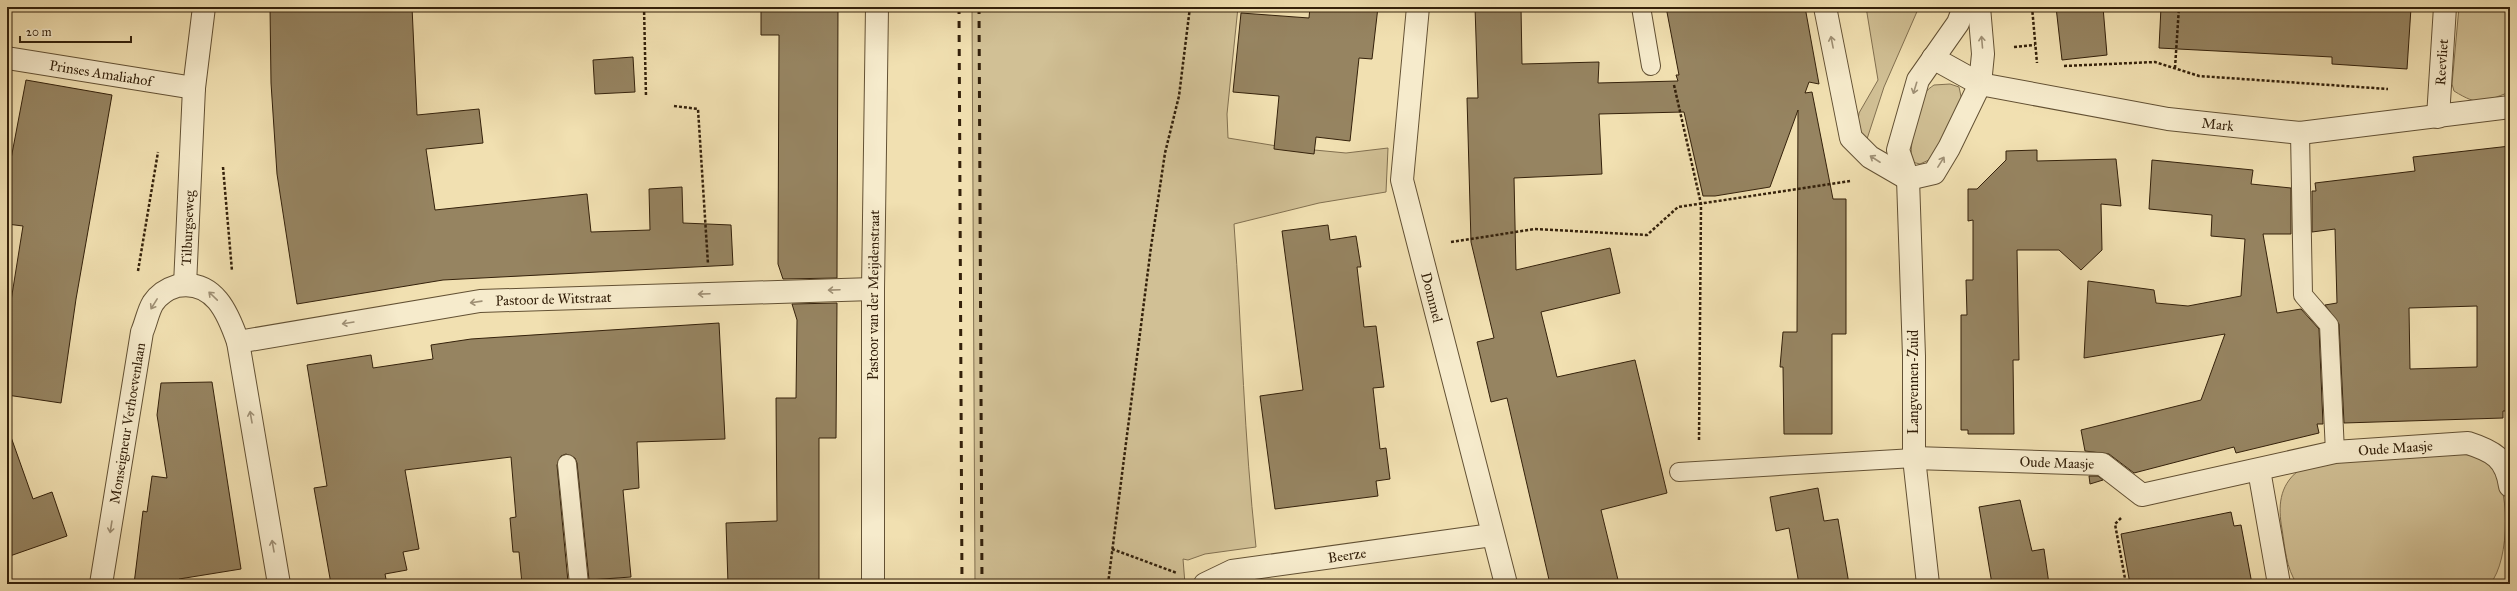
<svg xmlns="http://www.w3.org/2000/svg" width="2517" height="591" font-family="'IM FELL Great Primer',serif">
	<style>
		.green { fill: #d1c095; stroke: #827050 }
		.building { fill: #968461; stroke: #34210b; fill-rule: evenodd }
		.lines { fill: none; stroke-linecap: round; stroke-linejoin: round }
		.service-casing { stroke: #635134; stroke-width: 20 }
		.minor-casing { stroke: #635134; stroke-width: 24 }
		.tertiary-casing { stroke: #635134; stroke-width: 24 }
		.path { stroke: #34210b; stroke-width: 2.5; stroke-dasharray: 3 2; stroke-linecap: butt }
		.service { stroke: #f6ebcc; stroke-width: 18 }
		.minor { stroke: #f6ebcc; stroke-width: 22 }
		.tertiary { stroke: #f6ebcc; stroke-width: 22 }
		.rail { stroke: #34210b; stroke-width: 3; stroke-dasharray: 7 7; stroke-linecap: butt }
		.oneway { stroke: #9f9075 }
		.labels { text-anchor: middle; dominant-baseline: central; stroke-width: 3; stroke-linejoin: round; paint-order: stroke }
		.street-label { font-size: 14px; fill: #34210b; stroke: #f6ebcc }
	</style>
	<rect width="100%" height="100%" fill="#f1e0b1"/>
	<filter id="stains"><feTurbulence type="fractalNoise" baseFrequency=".005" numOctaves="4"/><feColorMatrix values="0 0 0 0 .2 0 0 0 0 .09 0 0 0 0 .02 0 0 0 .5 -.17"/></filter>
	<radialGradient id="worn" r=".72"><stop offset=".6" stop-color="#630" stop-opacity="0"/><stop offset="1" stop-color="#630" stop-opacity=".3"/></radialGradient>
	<path class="green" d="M972,7h266l-11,107 1,24 55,9 63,6 42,-5 -2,44 -67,11 -85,21c8,108 10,215 22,323l-51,7 -17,6 -5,-1 2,25h-210z
		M1866,7h53l-35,80 -17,52 -11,-4 3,-22 19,-33z
		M2459,7h51v85c-28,10 -30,15 -56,-1l-2,-7z
		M1950,84l9,3 3,14 -31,58 -11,5 -8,-2c-4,-11 6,-59 13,-69 2,-3 6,-6 9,-8z
		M2455,454c10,1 26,0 33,7 24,21 22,100 2,123h-193c-11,-16 -12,-36 -15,-55 -4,-22 -3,-43 16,-58 13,-11 133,-15 157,-17z"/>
	<path class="building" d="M270,7h142l5,108 62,-6 4,34 -57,6 9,61 152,-16 4,38 59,-2 -1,-41 33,-2 1,36 48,2 2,40 -290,15 -146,24 -20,-130 -6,-91z
		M761,7h77l-1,271 -54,1 -5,-15 1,-229h-18z
		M1310,7h68l-6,52 -13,-1 -9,83 -34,-4 -2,17 -40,-5 5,-53 -46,-4 8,-79 68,5z
		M1475,7h46l1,57 77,-2 -1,21 80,-2 -2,-6h3l-13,-68h139l14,77 -10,-2 -4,11 7,-1 21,107h13v135h-14v100h-48l-1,-67h-3l3,-35h14l1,-222 -28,77 -55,9h-12l-19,-84 -85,2 3,60 -88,4 2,92 94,-22 10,45 -79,19 16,65 78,-17 32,133 -66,17 18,74h-69l-43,-186 -16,4 -14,-60 17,-4 -23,-96 -4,-144h11z
		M2056,7h47l4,48 -45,5z
		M2161,7l250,1 -4,61 -75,-5v-7l-173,-9z
		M633,57l2,35 -40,2 -2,-34z
		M26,80l86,15 -36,204 -15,104 -54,-8v-69l16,-100 -16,-2v-44z
		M2510,146v265h-7v7l-159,5 -5,-99 -14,-19 12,-2 -2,-74 -23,3v-41h4l-1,-8 100,-12 -2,-14zM2477,306v61l-67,2 -1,-61z
		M2037,150v11l79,-2 5,47 -20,-2 1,46 -21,20 -22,-20h-42l2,110h-6l1,74h-46v-4h-7v-115h6l-1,-35h7v-60l-5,1v-32h9l29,-29v-9z
		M2152,160l101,10 -2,14 40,4v46h-28l14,79 24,-4 18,20 4,95h-6l2,9 -83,20 -2,-6 -100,26 -25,-19 -24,-3 -4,-21 120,-30 24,-66 -141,24 4,-77 66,9 2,13 32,3 53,-10 4,-57 -34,-3 1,-21 -63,-6z
		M1328,225l2,15 26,-4 5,31h-4l7,60 12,-1 4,31 4,30 -11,1 7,61 6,-1 4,31 -14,2 2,15 -103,13 -15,-113 43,-6 -21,-159z
		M837,303l-1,135h-17v146h-91l-2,-61 51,-2 -1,-123h20l1,-78 -5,-16z
		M719,323l6,116 -88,3 2,46 -16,2 8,87 -42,3 -12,-117 -2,-5 -9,-4 -5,2 -4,9 11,117 -46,2 -3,-32h-6l-3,-34 6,-1 -5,-60 -106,13 14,79 -16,3 4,18 -22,4 2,10h-56l-17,-96 13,-2 -20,-121 64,-10 2,13 60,-9 -2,-14 40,-6z
		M212,382l29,187 -62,10v5h-45l9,-73 4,1 5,-36 15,2 -10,-63 4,-32z
		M11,437l22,62 19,-7 15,44 -60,21v-119z
		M2089,476h9l5,4 -13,4z
		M1818,488l6,33 14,-2 11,65h-50l-10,-56 -13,3 -6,-34z
		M2020,500l12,51 12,-2 5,35h-57l-13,-77z
		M2231,512l3,14 7,-1 11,59h-122l-9,-50z"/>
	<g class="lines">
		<defs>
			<path id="service" d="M1641,7l10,59
				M2300,133l3,162 26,30 6,127
				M567,464l12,120
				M1679,472l235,-14"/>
			<g id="minor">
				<path id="s1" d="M1418,7l-16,173 104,404"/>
				<path d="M1825,7l26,131 19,19 38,22 26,-6 15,-25 31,-64 3,-30 -4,-47"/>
				<path id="s2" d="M7,58l187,30"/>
				<path id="s3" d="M1933,58l47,26 188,35 132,14 210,-26"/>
				<path id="s4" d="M2438,117l7,-110"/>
				<path id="s5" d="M238,342l242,-41 393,-12"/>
				<path id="s6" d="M1914,458l188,6 40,31 193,-43 133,-9c25,8 38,15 42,43"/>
				<path d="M2259,470l20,114"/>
				<path id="s7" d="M873,584v-295l4,-282"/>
				<path id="s8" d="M1205,584l27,-13 260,-36"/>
				<path d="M1928,584l-14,-126v-102l-6,-177 -10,-29 20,-70 40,-57 6,-16"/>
			</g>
			<g id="tertiary">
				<path id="s9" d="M185,285l9,-197 10,-81"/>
				<path id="s10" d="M101,584l41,-252c4,-9 6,-21 11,-29 6,-9 14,-14 24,-17 37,-7 51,27 61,56l41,242"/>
			</g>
		</defs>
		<use href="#service" class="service-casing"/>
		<use href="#minor" class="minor-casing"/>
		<use href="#tertiary" class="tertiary-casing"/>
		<path class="path" d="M644,7l2,90
			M2032,7l5,56
			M2014,47l21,-2
			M2064,66l91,-4 44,14 189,13
			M2175,68l4,-61
			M1674,85l27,119 -2,238
			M674,106l24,3 10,155
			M223,167l9,104
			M1451,242l84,-13 112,6 31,-28 172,-26
			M138,271l20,-119
			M2121,518l-6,6 11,60
			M1112,549l65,24
			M1108,584l43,-337 14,-94 14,-57 11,-89"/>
		<use href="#service" class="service"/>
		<use href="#minor" class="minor"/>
		<use href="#tertiary" class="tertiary"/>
		<path class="rail" d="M959,7l3,577
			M979,7l3,577"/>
	</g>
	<defs><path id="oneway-shaft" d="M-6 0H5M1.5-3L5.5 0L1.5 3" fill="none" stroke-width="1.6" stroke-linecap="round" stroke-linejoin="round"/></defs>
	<g class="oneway">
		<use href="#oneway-shaft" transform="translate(1832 42) rotate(-101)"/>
		<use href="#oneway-shaft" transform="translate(1982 42) rotate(-95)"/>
		<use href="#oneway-shaft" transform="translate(1915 88) rotate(107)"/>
		<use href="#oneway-shaft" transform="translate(1875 159) rotate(-147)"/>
		<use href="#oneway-shaft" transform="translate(1941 162) rotate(-58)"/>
		<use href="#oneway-shaft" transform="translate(834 290) rotate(178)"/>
		<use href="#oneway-shaft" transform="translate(704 294) rotate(178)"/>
		<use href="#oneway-shaft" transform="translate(213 296) rotate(-136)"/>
		<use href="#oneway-shaft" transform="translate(476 302) rotate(172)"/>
		<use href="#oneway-shaft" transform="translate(154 304) rotate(122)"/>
		<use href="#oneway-shaft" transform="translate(348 323) rotate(171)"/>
		<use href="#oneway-shaft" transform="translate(251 417) rotate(-100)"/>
		<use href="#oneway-shaft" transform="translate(111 527) rotate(99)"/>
		<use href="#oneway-shaft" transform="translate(273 546) rotate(-100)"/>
	</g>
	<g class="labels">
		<g class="street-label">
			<text stroke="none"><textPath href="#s4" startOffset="55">Reevliet</textPath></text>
			<text stroke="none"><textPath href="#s2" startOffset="95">Prinses Amaliahof</textPath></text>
			<text stroke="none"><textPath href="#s3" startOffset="295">Mark</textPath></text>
			<text stroke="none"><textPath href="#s9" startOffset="57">Tilburgseweg</textPath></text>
			<text stroke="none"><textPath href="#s7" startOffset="289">Pastoor van der Meijdenstraat</textPath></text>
			<text stroke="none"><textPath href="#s1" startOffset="295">Dommel</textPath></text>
			<text stroke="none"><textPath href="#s5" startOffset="319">Pastoor de Witstraat</textPath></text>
			<text transform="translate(1913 382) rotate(-90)">Langvennen-Zuid</text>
			<text stroke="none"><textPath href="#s10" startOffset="163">Monseigneur Verhoevenlaan</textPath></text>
			<text stroke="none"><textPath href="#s6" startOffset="497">Oude Maasje</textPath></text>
			<text stroke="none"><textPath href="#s6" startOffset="143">Oude Maasje</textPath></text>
			<text stroke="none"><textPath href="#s8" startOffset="146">Beerze</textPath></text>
		</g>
	</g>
	<rect width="2517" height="591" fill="none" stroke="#f1e0b1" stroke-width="24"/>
	<rect x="8" y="8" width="2501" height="575" fill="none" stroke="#34210b" stroke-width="2"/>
	<rect x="12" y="12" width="2493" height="567" fill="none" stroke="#34210b"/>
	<path d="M20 36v6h111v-6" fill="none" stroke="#34210b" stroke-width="2"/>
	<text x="26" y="36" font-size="12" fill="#34210b" stroke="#f6ebcc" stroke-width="3" paint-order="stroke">20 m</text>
	<rect width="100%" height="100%" filter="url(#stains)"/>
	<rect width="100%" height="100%" fill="url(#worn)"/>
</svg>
